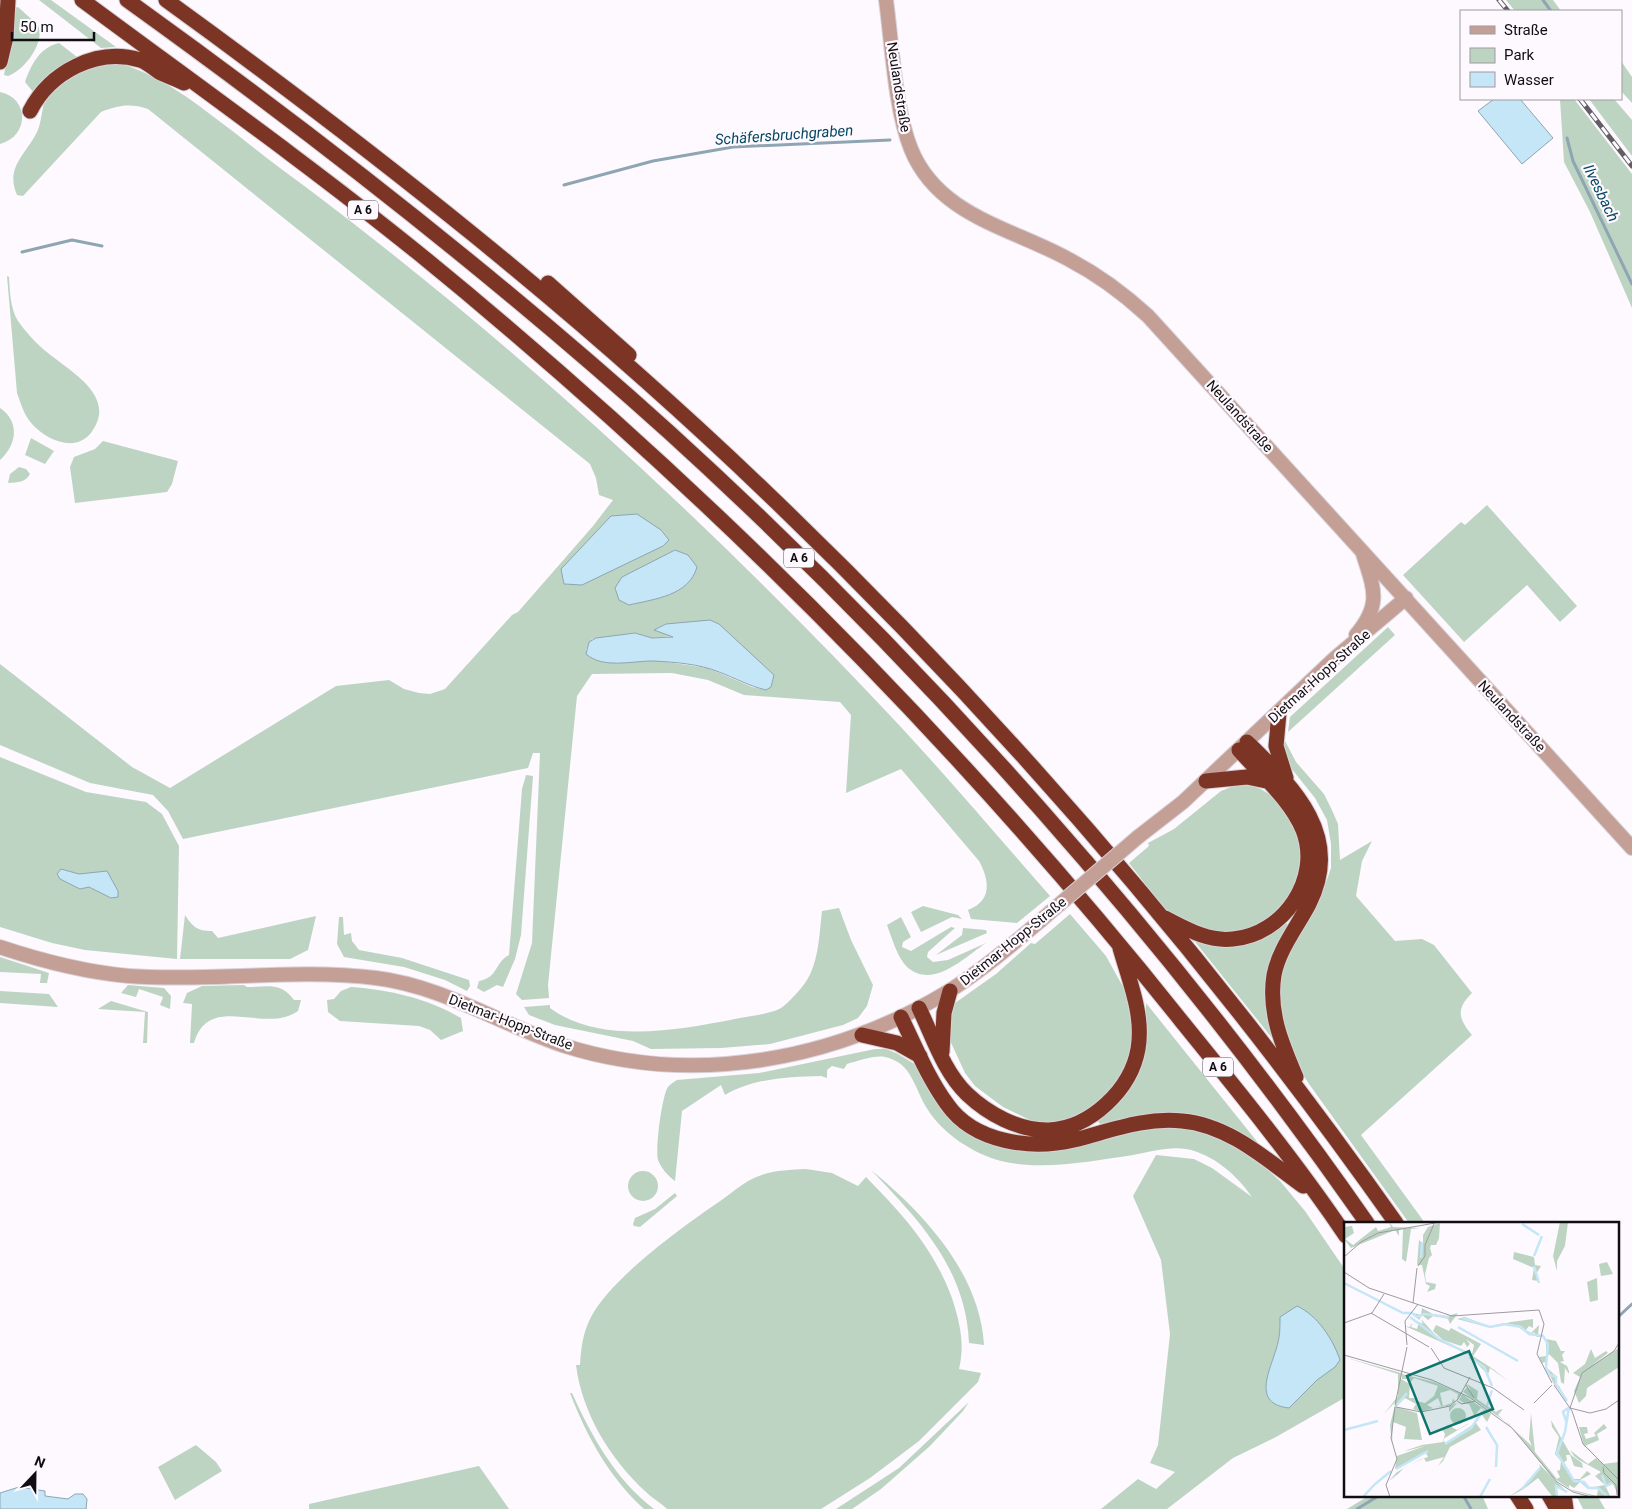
<svg xmlns="http://www.w3.org/2000/svg" width="1632" height="1509" font-family="Roboto,sans-serif">
	<style>
		.green { fill: #bdd4c3; fill-rule: evenodd }
		.water { fill: #c4e6f7; stroke: #8ea5b2 }
		.lines { fill: none; stroke-linecap: round; stroke-linejoin: round }
		.stream { stroke: #8ea5b2; stroke-width: 3 }
		.tertiary-casing { stroke: #d7d3d9; stroke-width: 16 }
		.motorway-casing { stroke: #d7d3d9; stroke-width: 17 }
		.tertiary { stroke: #c49f96; stroke-width: 14 }
		.motorway { stroke: #7c3525; stroke-width: 15 }
		.rail-casing { stroke: #615f63; stroke-width: 5 }
		.rail { stroke: #fdf9ff; stroke-width: 3; stroke-dasharray: 9; stroke-linecap: butt }
		.tertiary-bridge-casing { stroke: #d7d3d9; stroke-width: 16; stroke-linecap: butt }
		.tertiary-bridge { stroke: #c49f96; stroke-width: 14 }
		.labels { text-anchor: middle; dominant-baseline: central; stroke-width: 4.5; stroke-linejoin: round; paint-order: stroke }
		.shield { fill: #fdf9ff; stroke: #575458; stroke-width: 1 }
		.shield-label { font-size: 12px; font-weight: bold; fill: #100e11 }
		.street-label { font-size: 14px; fill: #100e11; stroke: #fdf9ff }
		.water-label { font-size: 15px; font-style: italic; fill: #044760; stroke: #fdf9ff }
		.inset-river { fill: none; stroke: #c4e6f7; stroke-width: 2.5 }
		.inset-road { fill: none; stroke: #9e9ba0; stroke-width: 1 }
		.view { fill: #0f766e; fill-opacity: 0.15; stroke: #0f766e; stroke-width: 2.5 }
		.inset-edge { fill: none; stroke: #100e11; stroke-width: 2.5 }
	</style>
	<rect width="100%" height="100%" fill="#fdf9ff"/>
	<path class="green" d="M39,0h12l65,47 -15,1z
		M1506,0h47l8,11h-46z
		M18,7l20,18c8,17 -14,46 -30,51l-4,-1 11,-67z
		M59,43l18,14 -43,36 -9,-11c6,-17 15,-35 34,-39z
		M1621,61l11,16v26l-11,-12z
		M116,62c47,14 81,42 119,71 26,21 53,41 80,61 210,159 404,339 584,531 52,56 101,114 151,171l-33,27 -46,-4 -3,-9c25,-9 21,-31 11,-49l-78,-92 -55,24 5,-78 -11,-13 -96,-7 -36,-15 -36,-7 -80,1 -15,22 -29,289 1,13 -27,2 -6,-6 16,-51 8,-190h-7l-5,15 -345,71 -15,-28 -15,-16 -63,-12 -90,-38v-81l132,103 38,21 166,-102 53,-6 15,9 15,4 11,1 15,-5 67,-74 6,-3 75,-86 20,-26 -14,-5 -3,-17 -6,-14 -442,-355c-17,-6 -30,-4 -47,3l-78,84 -6,-1c-12,-27 8,-40 19,-61 5,-9 5,-20 8,-30 7,-16 29,-33 46,-38 8,-3 18,-3 26,-4zM666,624l100,66 -14,-3 -44,-19 -122,-18 6,-11 43,-6 17,5 22,-2 -19,-6z
		M0,92c30,6 29,45 0,52z
		M1560,99h14l58,75v134l-42,-96 -26,-50z
		M1589,99h25l18,21v36z
		M7,276l2,1c1,14 1,31 9,44 7,10 16,20 25,28 23,20 74,45 50,81 -15,24 -46,11 -61,-6 -8,-9 -11,-20 -15,-31z
		M0,408c21,14 16,38 0,52z
		M31,438l23,13 -9,13 -20,-9z
		M103,441l75,20 -6,23 -5,8 -92,11 -5,-36 4,-10 21,-8z
		M19,467l7,2 4,5c-5,9 -12,8 -22,9l2,-9z
		M1487,505l90,101 -17,16 -33,-37 -63,57 -61,-67 58,-53 4,3z
		M1388,627l7,8 -107,97 2,-15z
		M1281,733l15,29 28,32 7,14 7,16 2,36 32,-19 -10,20 -6,35 39,45 27,-2 12,6 38,48c-16,16 -14,25 0,42l-111,100 64,88h-16l-100,-139 -17,-26 -9,-21 -5,-53 10,-34 23,-34 12,-25 8,-23v-24l-4,-24 -12,-22 -28,-35z
		M0,757l86,35 60,10 16,12 17,32 -2,113 -92,-9 -33,-7 -52,-16z
		M526,775l7,1 -12,159 -6,24 -12,28 -6,-2 -13,7 -7,-4 2,-7c20,-4 15,-18 30,-26l13,-166z
		M1241,783c48,7 71,63 55,106 -2,7 -9,13 -14,18 -4,5 -9,14 -15,17 -31,15 -70,12 -97,-11 -15,-14 -28,-34 -41,-50l20,-17 -1,-3 26,-14 47,-38z
		M923,906l35,9 4,4 -10,-2 -31,15 -10,-20z
		M839,908l12,32 22,45 -6,21 -9,12 -15,7 -73,19 -49,4 -70,1 -18,-8 -78,-16 -26,-10 -5,-8 26,-2v3c50,37 129,22 185,11 13,-3 29,-4 42,-9 8,-3 19,-16 25,-23 17,-20 17,-51 20,-76z
		M1070,914l36,42 21,38 4,14 2,41 -18,40 -34,28 -28,6 -21,-2 -29,-14 -28,-21 -10,-13 -18,-39 8,-31 41,-29 35,-31 4,1z
		M185,915c8,12 12,16 27,16l6,7 98,-22 -8,34 -18,9h-110z
		M339,917h4l1,18 7,-2 1,8 7,9 43,8 67,22 1,6 -3,5 -22,-11 -41,-13 -60,-10 -7,-13z
		M901,917l10,20 -8,5 -1,5 9,4 40,-24 4,1 -27,24 -1,5 6,5 15,-2 38,-17c-21,14 -53,47 -79,24 -10,-10 -15,-29 -20,-42z
		M1284,922l5,3 -9,20 -8,93 -80,-100 11,6 11,1z
		M963,928l23,2 1,3 -51,22 26,-20z
		M0,957l49,16 -2,10h-7l1,-9 -41,-2z
		M128,985l36,3 7,8 -1,13 -10,-4 3,-8 -24,-8 -3,8 -15,-4z
		M244,985l3,2c21,0 34,-5 47,13h7l-3,11c-33,24 -89,-20 -104,32h-4l2,-39 -9,-1 4,-10 15,-7z
		M351,987c39,3 76,11 110,31l2,13 -22,9 -11,-10 -11,-4 -79,-5 -12,-9 -1,-12 7,-1 7,-8z
		M0,991l49,3 9,13 -58,-4z
		M111,1001l37,11 -1,31h-4l2,-31 -47,-3z
		M1146,1003l113,141c-30,-17 -72,-33 -107,-30 -17,1 -35,7 -52,10l-3,-4 18,-16 31,-81z
		M875,1049h11l10,4 17,10 66,76 20,8 30,5 24,-1 90,-23 35,-1 29,6 41,19 32,29 25,30 41,60v126l-70,40 -43,21 -66,51h-66l37,-30 18,10 19,-17 -25,-9 8,-18 12,-111 -9,-74 -28,-64 23,-41 38,4 18,9 40,29c-15,-22 -39,-43 -66,-48 -16,-3 -37,3 -53,6 -41,6 -90,16 -132,6 -27,-7 -58,-27 -73,-51 -14,-21 -15,-47 -43,-53 -11,-2 -27,4 -38,7l-3,5 -12,-3 -5,4v8l-6,-2c-32,1 -67,2 -96,19l-4,-10 -39,26 -7,70c-7,-5 -14,-13 -17,-21 -3,-10 4,-65 10,-73 2,-3 6,-5 9,-7l82,-7z
		M806,1169l26,4 26,13 8,-9c37,38 67,70 86,121 8,25 13,46 7,71l22,4 -3,9 -59,59 -49,37 -49,31h-154c-7,-7 -15,-11 -21,-17 -36,-33 -64,-79 -70,-127h4c1,-17 3,-33 11,-48 22,-41 93,-91 132,-118 10,-7 20,-16 31,-21 17,-8 34,-8 52,-9z
		M871,1170c53,43 109,104 113,175l-15,-2c-3,-74 -49,-122 -98,-173z
		M628 1186a15 15 0 1 1 30 0a15 15 0 1 1-30 0Z
		M675,1193l2,3 -37,31 -6,-1 -1,-2 2,-6 20,-9z
		M570,1393h2c20,44 43,86 82,116h-10c-35,-32 -57,-72 -74,-116z
		M969,1402l-6,9 -33,35 -49,43 -29,20h-16l63,-41z
		M196,1445l20,17 6,9 -47,29 -17,-33z
		M479,1466l30,43h-200v-5z
		M1370,1495h112l6,14h-141z
		M1576,1495h21l8,14h-22z"/>
	<path class="water" d="M1494,99h26l33,39 -31,26 -44,-53z
		M637,514l24,16 8,10 -6,6 -81,39 -18,-1 -3,-15 50,-53z
		M675,550l13,5 9,12c-8,29 -43,32 -68,38l-10,-5 -4,-12 7,-11z
		M710,620l9,4 55,51 -3,12 -5,3c-17,-4 -31,-12 -47,-18 -19,-8 -45,-10 -66,-11 -22,0 -50,8 -67,-7l3,-12 7,-4 39,-5 17,5 21,-1 -19,-7 12,-6z
		M61,869l18,5 28,-3 11,20v6l-7,1 -22,-11 -9,2 -20,-10 -3,-5z
		M1297,1306c20,9 36,33 43,54l-5,7 -18,13 -28,28c-43,-5 -13,-46 -10,-71 1,-6 1,-13 1,-20z
		M19,1487l26,4v5l23,3 7,-5h8l4,5 -1,10h-86v-16z"/>
	<g class="lines">
		<path class="stream" d="M1543,0l8,11
			M1567,138l6,23 59,123
			M564,185l89,-24 80,-14 157,-7
			M22,252l50,-12 30,6
			M1618,1317l14,-13
			M1463,1495l8,14
			M1357,1509l23,-14"/>
		<defs>
			<path id="tertiary" d="M886,0c6,44 9,110 25,149 27,67 101,79 157,110 29,15 56,35 80,57l484,532
				M1356,635c26,-31 18,-46 7,-81
				M1138,837l45,-35 152,-144 71,-60
				M0,947c42,14 84,25 129,29 82,6 165,-8 247,2 66,8 124,46 186,67 130,42 272,16 387,-54 32,-20 62,-45 91,-70"/>
			<path id="motorway" d="M82,0c112,83 226,164 335,252 281,229 540,487 766,771 56,69 113,139 163,213
				M127,0c188,135 371,278 543,433 257,234 498,505 697,790
				M166,0c210,152 415,314 602,494 231,221 444,468 628,729
				M0,62l6,-25 2,-37
				M30,111c20,-39 67,-64 110,-51 7,2 13,8 19,12 8,4 17,7 25,11
				M548,283l81,72
				M1279,713l-3,33 10,32
				M1247,742c46,45 97,93 62,162 -12,23 -30,45 -35,71 -6,37 8,69 22,102
				M1206,781l41,-4 19,4
				M1165,918c22,11 43,24 68,21 50,-4 89,-60 70,-109 -13,-31 -42,-55 -64,-80
				M919,1008c14,29 25,64 48,86 21,20 52,37 82,36 42,-2 82,-41 89,-81 6,-34 -9,-69 -18,-101
				M901,1017c14,29 27,61 46,87 27,39 85,46 127,36 36,-9 70,-23 108,-19 47,4 85,39 121,65
				M862,1035l35,8 23,13
				M942,1052l2,-39 6,-22
				M1517,1495l9,14
				M1549,1495l8,14
				M1564,1495l2,14"/>
		</defs>
		<use href="#tertiary" class="tertiary-casing"/>
		<use href="#motorway" class="motorway-casing"/>
		<use href="#tertiary" class="tertiary"/>
		<use href="#motorway" class="motorway"/>
		<defs>
			<path id="rail" d="M1499,0l9,11
				M1580,99l52,67"/>
		</defs>
		<use href="#rail" class="rail-casing"/>
		<use href="#rail" class="rail"/>
		<defs>
			<path id="tertiary-bridge" d="M1040,921l98,-84"/>
		</defs>
		<use href="#tertiary-bridge" class="tertiary-bridge-casing"/>
		<use href="#tertiary-bridge" class="tertiary-bridge"/>
	</g>
	<g class="labels">
		<g class="shield">
			<rect x="348" y="200.5" width="30" height="19" rx="4"/>
			<rect x="784" y="548.5" width="30" height="19" rx="4"/>
			<rect x="1203" y="1057.5" width="30" height="19" rx="4"/>
		</g>
		<g class="shield-label">
			<text x="363" y="210">A 6</text>
			<text x="799" y="558">A 6</text>
			<text x="1218" y="1067">A 6</text>
		</g>
		<g class="street-label">
			<text transform="translate(899 87) rotate(81)">Neulandstraße</text>
			<text transform="translate(1240 416) rotate(48)">Neulandstraße</text>
			<text transform="translate(1319 676) rotate(-42)">Dietmar-Hopp-Straße</text>
			<text transform="translate(1512 716) rotate(47)">Neulandstraße</text>
			<text transform="translate(1013 941) rotate(-39)">Dietmar-Hopp-Straße</text>
			<text transform="translate(511 1022) rotate(21)">Dietmar-Hopp-Straße</text>
		</g>
		<g class="water-label">
			<text transform="translate(784 135) rotate(-4)">Schäfersbruchgraben</text>
			<text transform="translate(1601 193) rotate(64)">Ilvesbach</text>
		</g>
	</g>
	<g transform="translate(1344 1222)">
		<rect width="275" height="275" fill="#fdf9ff"/>
		<path d="M45,0l4,5 27,1 -9,1 -5,33 -4,-3 1,-30 -4,1v6l-4,-6 -44,18 -7,-9v-12l8,-1 2,7 -9,6 8,6 23,-18 2,4 13,-4zM216,0h8l-3,24 -8,15v10l-4,-15zM96,1l-1,15 -3,7h-5l-1,3 2,7 -3,3 -4,16 1,8 10,2 -1,5 -8,3 3,-6 -4,-2 -4,-19h-5l2,-25 4,4v-9l5,-8zM170,30l20,5 1,8 6,1 -5,8 2,7 -6,-1 2,-12 -21,-9zM263,40l6,12 -12,2 -2,-12zM253,56l1,22 -8,2 -3,-20zM78,86l18,10 18,-5 -8,11 -2,-5 -4,-1h-3l-8,-2 -5,4 -6,-5 -3,5 -6,-7 8,2zM121,95l28,11 6,-3 12,-3 22,-3v9l-4,-2 -3,4 5,3 8,-8 -1,10 3,2h-4l-3,-5 -4,3 -12,-8 -13,-2 -14,3 -34,-9zM77,97l17,19 34,16 2,-9 -8,-6 4,5 -3,3 -3,-5 -3,4 -18,-6 -10,-9 3,-6 13,6 2,-3 30,16 -8,12 20,13 15,12 -18,-13 -2,7 -20,-21 -63,-28 5,1 1,-3 6,1 -5,-1 -1,3 6,2 2,-7 4,2zM202,117l10,2 5,10h4l-3,4 2,6 -4,1 7,4 2,5v3l-4,-6 -1,16 -3,-2 -3,-19 -9,-9 -2,5v9l9,8v8l4,3 1,5 -7,-8 -9,-19v-3l-3,1 -3,-6 7,-1zM275,126v19l-32,21 -1,8 -7,7 -5,-12 8,-18 -2,4 -7,-4 12,-9 6,-15 4,9 11,-7 2,2 -16,12zM0,135l57,16v6l9,5 -1,14h5l2,3 9,2 9,-7 4,-10 -24,-8 -4,5 -3,-2 3,-2h-8v-5l32,8 27,12 -4,5 1,-5 -8,-4 -10,3 3,13 9,-3 1,-5 2,4 -7,4 -13,1 6,-1 -3,-8 -11,7 6,3 -12,4 -8,-3 3,-5 -11,-6 -9,9 21,6 5,27 -18,-1 2,-12 -13,-5 -1,22 -2,-19 6,-24 -12,13 14,-18v-22zM126,157l-3,5 11,7 -1,8 19,13 3,-2 4,-1 -5,6 34,31 -3,-7 2,-26 4,39 22,27 3,-2 -3,-6 3,-1 1,-9 -6,-7 4,-17 -7,-10 -1,-7 20,35 11,8 1,5 -9,-2 -4,-11h-4l1,5 -5,4 5,7 4,-3 -4,4 7,7h6l7,-8 4,3 -11,6 8,8 17,-3 -10,-9 6,-4 -22,-12 -5,-4 -4,-6 18,14 8,-6 7,6 16,-2v35l-6,-13 -7,3 4,9 6,1 -24,-1 -19,-5 -21,-14 -43,-53 -46,-32 4,-5 4,4 -4,-7zM236,260l8,7h10l-1,7 -28,-7v-4l5,3zM118,172l29,20 -4,8 -5,-7 -3,2 -3,6 5,7 -31,17 -7,14 -5,5 6,-9 -18,5 -2,-4 -20,10 -6,6 -9,7 8,-9 24,-13 7,-2 -2,-4 -4,1 -27,15 2,-13 28,-10 -15,4 -6,1 18,-6 21,-3 2,-8 -3,-5 6,-4 9,5 12,-7 5,-8 -5,-11 -12,-1 -8,9v-5l7,-4h8l-5,-3zM137,186l3,2 -10,14 -29,19 -2,-4 25,-15zM106 194a8 8 0 1 1 16 0a8 8 0 1 1-16 0ZM260,202l3,4 -10,6 2,6 -14,6 11,8 -12,-8 -5,-19h8l1,6 -4,1 2,5 10,-3 -2,-3zM195,242l28,28 -10,-5v10l-5,-1 -14,-18 -13,10 -16,9 21,-15 10,-15z" fill="#bdd4c3" fill-rule="evenodd"/>
		<path class="inset-river" d="M178,2l17,11M190,34l8,-20M77,36l1,-16M190,44l5,17M0,61l59,30h9l5,4 7,-3 25,3M66,95l29,22 30,15M118,96l28,9 14,-3 17,3 8,7 14,2 5,8 -2,24 4,7 6,2v7l11,17M114,105l60,34M125,135l15,10 8,19M53,183l10,-12M143,184l5,-16M225,185l-4,25 -8,21 17,28 10,1 5,6h9l10,9M222,199l-3,-9 5,-4M142,205l11,18 -1,22M0,208l34,-9M101,222l26,-16 12,-17M52,247l32,-18M258,253l4,11 6,-3M30,263l17,-14M178,267l18,-21M19,275l11,-12M136,275l10,-18M213,275l-1,-11 11,6"/>
		<path class="inset-road" d="M81,23l9,-21M0,35l17,-15 17,-9 63,-11M74,44l7,-10v-11M0,50l25,16 83,28 87,-6 5,14 -7,30 15,29M69,81l4,-35M27,91l58,34M0,101l28,-10 12,-19M63,123l-2,-24 13,-17M87,126l13,20 49,20 31,22M0,133l88,25 37,17 43,31 45,54 16,10 18,5M122,163l8,13M210,163l18,26 11,33 36,36M113,179l5,3 13,-3M190,181l18,-18M51,183l12,-58M52,185l25,5 29,-6 8,-7 12,-22M226,186l12,-35 32,-22 5,-8M226,186l20,5 16,-4 13,-9M259,245l1,6 12,12 1,10M46,275l-4,-12 11,-26 -6,-21 4,-31"/>
		<path class="view" d="M125,129l24,58 -63,25 -23,-58z"/>
		<rect width="275" height="275" class="inset-edge"/>
	</g>
	<rect x="1460" y="10" width="162" height="90" fill="#fdf9ff" stroke="#9e9ba0"/>
	<rect x="1470" y="26" width="25" height="8" fill="#c49f96" stroke="#9e9ba0"/>
	<text x="1504" y="35" font-size="15" fill="#100e11">Straße</text>
	<rect x="1470" y="48" width="25" height="15" fill="#bdd4c3" stroke="#9e9ba0"/>
	<text x="1504" y="60" font-size="15" fill="#100e11">Park</text>
	<rect x="1470" y="72" width="25" height="15" fill="#c4e6f7" stroke="#9e9ba0"/>
	<text x="1504" y="85" font-size="15" fill="#100e11">Wasser</text>
	<g transform="translate(35 1474) rotate(22)" stroke="#fdf9ff" stroke-width="4" paint-order="stroke">
	<path d="M0-4L9 19L0 12L-9 19Z" fill="#100e11"/>
	<text y="-8" font-size="14" font-weight="bold" text-anchor="middle" fill="#100e11">N</text>
	</g>
	<path d="M12 32v8h82v-8" fill="none" stroke="#100e11" stroke-width="2.5"/>
	<text x="20" y="32" font-size="15" fill="#100e11" stroke="#fdf9ff" stroke-width="4" paint-order="stroke">50 m</text>
</svg>
